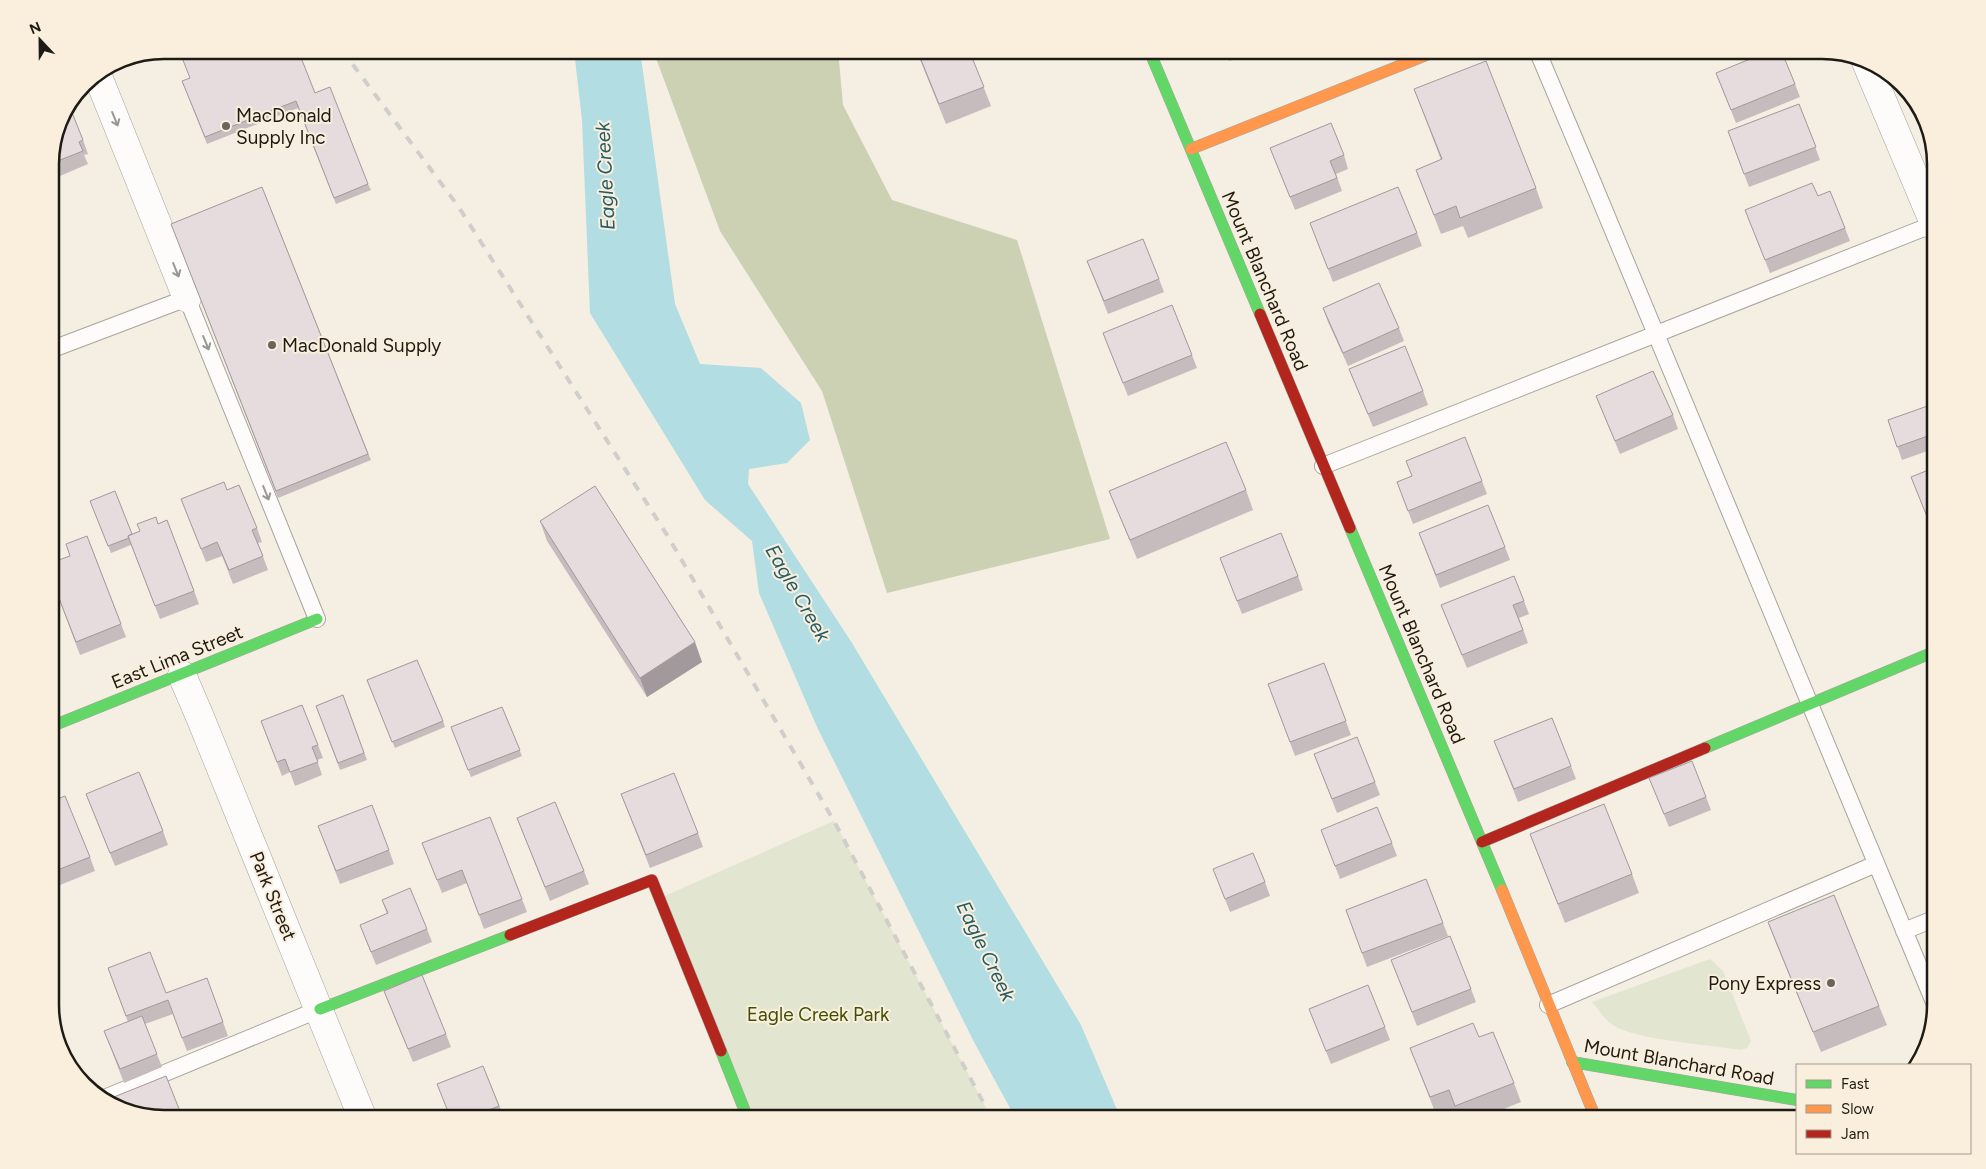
<svg xmlns="http://www.w3.org/2000/svg" width="1986" height="1169" font-family="Figtree,sans-serif">
	<style>
		.green { fill: #e2e5d0 }
		.forest { fill: #cbd1b2 }
		.water { fill: #b2dde2 }
		.lines { fill: none; stroke-linecap: round; stroke-linejoin: round }
		.lane-casing { stroke: #a8a49c; stroke-width: 18 }
		.street-casing { stroke: #a8a49c; stroke-width: 29 }
		.fast-casing { stroke: #a8a49c; stroke-width: 12 }
		.slow-casing { stroke: #a8a49c; stroke-width: 12 }
		.jam-casing { stroke: #a8a49c; stroke-width: 12 }
		.lane { stroke: #fdfcfb; stroke-width: 16 }
		.street { stroke: #fdfcfb; stroke-width: 28 }
		.fast { stroke: #63d668; stroke-width: 11 }
		.slow { stroke: #ff974d; stroke-width: 11 }
		.jam { stroke: #b3261e; stroke-width: 11 }
		.rail { stroke: #cfceca; stroke-width: 4; stroke-dasharray: 9 9; stroke-linecap: butt }
		.wall { fill: #c6bcbe }
		.shaded-wall { fill: #a1999b }
		.building { fill: #e6dbdd; stroke: #a1999b }
		.oneway { stroke: #999793 }
		.poi-dot { fill: #69655c; stroke: #faefdd; stroke-width: 2 }
		.labels { text-anchor: middle; dominant-baseline: central; stroke-width: 4; stroke-linejoin: round; paint-order: stroke }
		.poi-label { font-size: 19px; fill: #1e1b14; stroke: #faefdd; text-anchor: start }
		.street-label { font-size: 19px; fill: #1e1b14; stroke: #faefdd }
		.park-label { font-size: 19px; fill: #3e4f01; stroke: #faefdd }
		.water-label { font-size: 20px; font-style: italic; fill: #265c65; stroke: #faefdd }
		.rim { fill: none; stroke: #1e1b14; stroke-width: 2.5 }
	</style>
	<rect width="100%" height="100%" fill="#f4eee3"/>
	<path class="green" d="M834,821l158,298h-245l-87,-221z
		M1710,959l13,12 28,70 -4,7 -7,2c-29,-5 -105,-10 -127,-25 -9,-6 -14,-15 -21,-23z"/>
	<path class="forest" d="M653,50h185l5,55 49,95 125,40 93,299 -223,54 -65,-202 -102,-160z"/>
	<path class="water" d="M574,50h66l35,254 25,60 61,4 40,35 9,37 -23,23 -38,6 -1,15 104,159 229,382 40,94h-105l-42,-77 -157,-315 -58,-134 -7,-52 -47,-41 -115,-187 -8,-193z"/>
	<g class="lines">
		<defs>
			<path id="lane" d="M1537,50c135,318 265,638 399,957
				M50,350l137,-52 130,321
				M1323,466l611,-242
				M1904,931l32,-13
				M1548,1005l328,-141
				M102,1099l218,-90"/>
			<path id="street" d="M1866,62l70,166
				M97,74l90,224
				M182,675l18,42 163,402"/>
			<path id="fast" d="M1149,50l111,264
				M1350,528l152,362
				M50,727l267,-108
				M1705,748l231,-97
				M320,1009l190,-74
				M721,1051l27,68
				M1572,1062l225,38"/>
			<path id="slow" d="M1191,149l248,-99
				M1502,890l94,229"/>
			<path id="jam" d="M1260,314l90,214
				M1482,842l223,-94
				M510,935l142,-55 69,171"/>
		</defs>
		<use href="#lane" class="lane-casing"/>
		<use href="#street" class="street-casing"/>
		<use href="#fast" class="fast-casing"/>
		<use href="#slow" class="slow-casing"/>
		<use href="#jam" class="jam-casing"/>
		<use href="#lane" class="lane"/>
		<use href="#street" class="street"/>
		<use href="#fast" class="fast"/>
		<use href="#slow" class="slow"/>
		<use href="#jam" class="jam"/>
		<path class="rail" d="M342,50l116,156 209,329 167,286 158,298"/>
	</g>
	<path class="wall" d="M916,50h53l22,56 -45,18z
		M1225,50h32l-28,11z
		M1705,50h21l-18,7z
		M240,59l75,34 53,91 3,6 -35,14 -38,-96 -91,36 -25,-63z
		M1716,73l79,11 5,13 -64,26z
		M1414,89l122,99 7,20 -75,30 -5,-12 -22,8 -25,-64 25,-10z
		M1799,104l21,56 -71,27 -21,-56z
		M59,120l24,20 5,14 -4,1 4,9 -28,12 -3,-9 -7,3v-13z
		M1270,148l74,7 4,14 -12,5 6,17 -47,19z
		M262,187l109,273 -93,38 -107,-274z
		M1818,196l27,32 5,13 -80,32 -25,-63z
		M1310,223l107,10 5,13 -89,36z
		M1087,261l72,18 5,13 -56,22z
		M1323,308l76,20 5,13 -56,25 -20,-44z
		M1103,333l89,22 5,13 -69,28z
		M1349,369l74,22 5,14 -55,22z
		M1596,396l77,19 5,14 -58,25z
		M1936,403v45l-34,12 -14,-40z
		M1406,461l76,20 5,13 -74,30 -16,-42 15,-6z
		M1936,467v70h-1l-24,-60z
		M227,490l30,38 5,14 -4,1 10,27 -35,14 -11,-28 -16,6 -25,-63z
		M1246,490l7,20 -116,49 -20,-49 -8,-19z
		M90,501l42,33 35,-14 32,84 -39,15 -29,-74 -20,8z
		M540,521l162,141 -55,35 -100,-156z
		M1419,533l86,14 5,13 -70,28z
		M87,536l39,101 -46,18 -30,-80 20,-19z
		M1220,558l78,18 5,14 -61,24z
		M1524,601l5,13 -10,4 9,25 -61,25 -26,-63z
		M1324,663l27,72 -56,21 -27,-72z
		M367,680l76,41 2,6 -50,21z
		M343,695l24,65 -27,10 -24,-64z
		M502,707l20,49 -51,21 -20,-50z
		M266,734l52,11 5,13 -6,2 5,15 -27,11 -5,-14 -8,4z
		M1494,741l77,25 5,13 -58,23z
		M1314,754l61,28 5,13 -43,18z
		M1649,778l57,19 5,13 -42,17z
		M86,794l77,37 5,14 -53,21z
		M621,794l77,39 5,14 -53,21z
		M50,802l40,55 5,14 -40,16 -5,-12z
		M517,818l67,53 5,13 -39,17z
		M1321,830l71,13 5,13 -57,23z
		M1530,834l102,40 7,19 -74,30z
		M323,839l66,11 5,14 -54,20z
		M422,843l100,56 5,13 -43,17 -17,-46 -25,10z
		M1213,869l52,13 5,14 -40,16z
		M1426,879l22,57 -81,31 -21,-57z
		M382,900l45,29 5,13 -56,23 -16,-40 27,-11z
		M1768,922l111,84 8,19 -66,27 -46,-111z
		M1391,960l80,29 5,13 -59,24z
		M108,968l58,25 41,-15 21,58 -41,15 -14,-37 -28,10 17,43 -38,16 -20,-52 24,-9z
		M384,991l62,43 5,13 -38,15z
		M1309,1009l76,18 5,13 -59,24z
		M1479,1037l35,46 7,19 -42,17h-19l-4,-10 -19,8 -27,-69z
		M483,1066l19,46 -16,7h-35z"/>
	<path class="shaded-wall" d="M695,642l7,20 -55,35 -7,-19z"/>
	<path class="building" d="M179,50h57l4,9 21,-9h37l17,43 15,-6 38,97 -34,14 -38,-97 -91,36 -23,-56 8,-3z
		M917,50h52l15,37 -45,17z
		M1772,50h9l14,34 -64,26 -15,-37z
		M1486,61l50,127 -76,30 -4,-12 -22,9 -18,-45 26,-11 -28,-70z
		M1799,104l17,43 -72,27 -16,-43z
		M71,110l12,30 -4,2 4,9 -28,11 -3,-8h-1l8,-34 5,-7z
		M1331,123l13,32 -14,6 7,17 -47,19 -20,-49z
		M1812,183l6,13 12,-5 15,37 -80,32 -20,-50z
		M262,187l106,267 -92,37 -105,-267z
		M1398,187l19,46 -89,36 -18,-46z
		M1143,239l16,40 -55,22 -17,-40z
		M1379,283l20,45 -56,25 -20,-45z
		M1172,305l20,50 -69,28 -20,-50z
		M1405,346l18,45 -55,23 -19,-45z
		M1653,371l20,44 -58,26 -19,-45z
		M1936,403v30l-39,14 -9,-27z
		M1465,437l17,44 -74,30 -11,-29 15,-6 -6,-15z
		M1226,442l20,48 -116,50 -21,-49z
		M1936,467v54l-6,3 -19,-47z
		M224,482l3,8 12,-5 18,43 -5,2 11,26 -34,14 -12,-28 -16,7 -20,-50z
		M595,486l100,156 -55,36 -100,-157z
		M115,491l17,43 -4,2 1,2 -21,8 -18,-45z
		M1488,505l17,42 -69,28 -17,-42z
		M156,517l2,7 9,-4 27,71 -39,15 -27,-70 12,-5 -3,-7z
		M1281,533l17,43 -61,25 -17,-43z
		M87,536l34,88 -45,18 -26,-67v-12l20,-7 -4,-12z
		M1514,576l10,25 -11,4 10,25 -61,25 -21,-50z
		M417,660l26,61 -51,21 -25,-62z
		M1324,663l22,58 -56,21 -22,-58z
		M343,695l21,58 -26,10 -22,-57z
		M302,705l16,40 -6,2 6,15 -28,10 -5,-13 -8,3 -16,-41z
		M502,707l18,43 -52,20 -17,-43z
		M1552,718l19,48 -57,23 -20,-48z
		M1357,737l18,45 -43,17 -18,-45z
		M1692,761l14,36 -42,17 -15,-36z
		M139,772l24,59 -53,22 -24,-59z
		M674,773l24,60 -52,22 -25,-61z
		M65,796l25,61 -40,16v-71z
		M555,802l29,69 -39,16 -28,-69z
		M1604,804l28,70 -74,30 -28,-70z
		M372,805l17,45 -53,21 -18,-45z
		M1377,807l15,36 -57,23 -14,-36z
		M490,817l32,82 -43,16 -17,-45 -25,10 -15,-37z
		M1253,853l12,29 -40,17 -12,-30z
		M1426,879l17,44 -81,30 -16,-43z
		M410,888l17,41 -56,23 -11,-27 28,-12 -6,-13z
		M1834,895l45,111 -66,26 -45,-110z
		M1450,936l21,53 -59,23 -21,-52z
		M150,952l16,41 41,-15 16,44 -41,16 -14,-38 -42,16 -18,-48z
		M1936,967v24l-8,-20z
		M422,975l24,59 -38,15 -24,-58z
		M1368,985l17,42 -59,24 -17,-42z
		M142,1016l15,38 -37,15 -16,-38z
		M1473,1023l6,14 14,-5 21,51 -59,23 -6,-16 -19,7 -20,-49z
		M483,1066l16,40 -33,13h-15l-14,-35z
		M166,1076l17,43h-19l-57,-15 -3,-3z
		M518,1114l2,5h-14z"/>
	<defs><path id="oneway-shaft" d="M-6 0H5M1.5-3L5.5 0L1.5 3" fill="none" stroke-width="1.6" stroke-linecap="round" stroke-linejoin="round" transform="scale(1.25)"/></defs>
	<g class="oneway">
		<use href="#oneway-shaft" transform="translate(115 119) rotate(68)"/>
		<use href="#oneway-shaft" transform="translate(176 270) rotate(68)"/>
		<use href="#oneway-shaft" transform="translate(206 343) rotate(68)"/>
		<use href="#oneway-shaft" transform="translate(266 493) rotate(68)"/>
	</g>
	<g class="poi-dot">
		<circle cx="226" cy="126" r="5"/>
		<circle cx="272" cy="345" r="5"/>
		<circle cx="1831" cy="983" r="5"/>
	</g>
	<g class="labels">
		<g class="poi-label">
			<text x="236" y="115">MacDonald<tspan x="236" dy="22">Supply Inc</tspan></text>
			<text x="282" y="345">MacDonald Supply</text>
			<text x="1821" y="983" text-anchor="end">Pony Express</text>
		</g>
		<g class="street-label">
			<text transform="translate(1265 281) rotate(67)">Mount Blanchard Road</text>
			<text transform="translate(1422 654) rotate(67)">Mount Blanchard Road</text>
			<text transform="translate(177 657) rotate(-22)">East Lima Street</text>
			<text transform="translate(273 896) rotate(68)">Park Street</text>
			<text transform="translate(1679 1062) rotate(10)">Mount Blanchard Road</text>
		</g>
		<g class="park-label">
			<text x="818" y="1014">Eagle Creek Park</text>
		</g>
		<g class="water-label">
			<text transform="translate(605 176) rotate(-93)">Eagle Creek</text>
			<text transform="translate(798 593) rotate(60)">Eagle Creek</text>
			<text transform="translate(986 951) rotate(64)">Eagle Creek</text>
		</g>
	</g>
	<path d="M0 0H1986V1169H0ZM164 59H1822A105 105 0 0 1 1927 164V1005A105 105 0 0 1 1822 1110H164A105 105 0 0 1 59 1005V164A105 105 0 0 1 164 59Z" fill="#faefdd" fill-rule="evenodd"/>
	<path class="rim" d="M164 59H1822A105 105 0 0 1 1927 164V1005A105 105 0 0 1 1822 1110H164A105 105 0 0 1 59 1005V164A105 105 0 0 1 164 59Z"/>
	<rect x="1796" y="1064" width="175" height="90" fill="#faefdd" stroke="#a29a8d"/>
	<rect x="1806" y="1080" width="25" height="8" fill="#63d668" stroke="#a29a8d"/>
	<text x="1841" y="1089" font-size="15" fill="#1e1b14">Fast</text>
	<rect x="1806" y="1105" width="25" height="8" fill="#ff974d" stroke="#a29a8d"/>
	<text x="1841" y="1114" font-size="15" fill="#1e1b14">Slow</text>
	<rect x="1806" y="1130" width="25" height="8" fill="#b3261e" stroke="#a29a8d"/>
	<text x="1841" y="1139" font-size="15" fill="#1e1b14">Jam</text>
	<g transform="translate(40 40) rotate(338)" stroke="#faefdd" stroke-width="4" paint-order="stroke">
	<path d="M0-4L9 19L0 12L-9 19Z" fill="#1e1b14"/>
	<text y="-8" font-size="14" font-weight="bold" text-anchor="middle" fill="#1e1b14">N</text>
	</g>
</svg>
